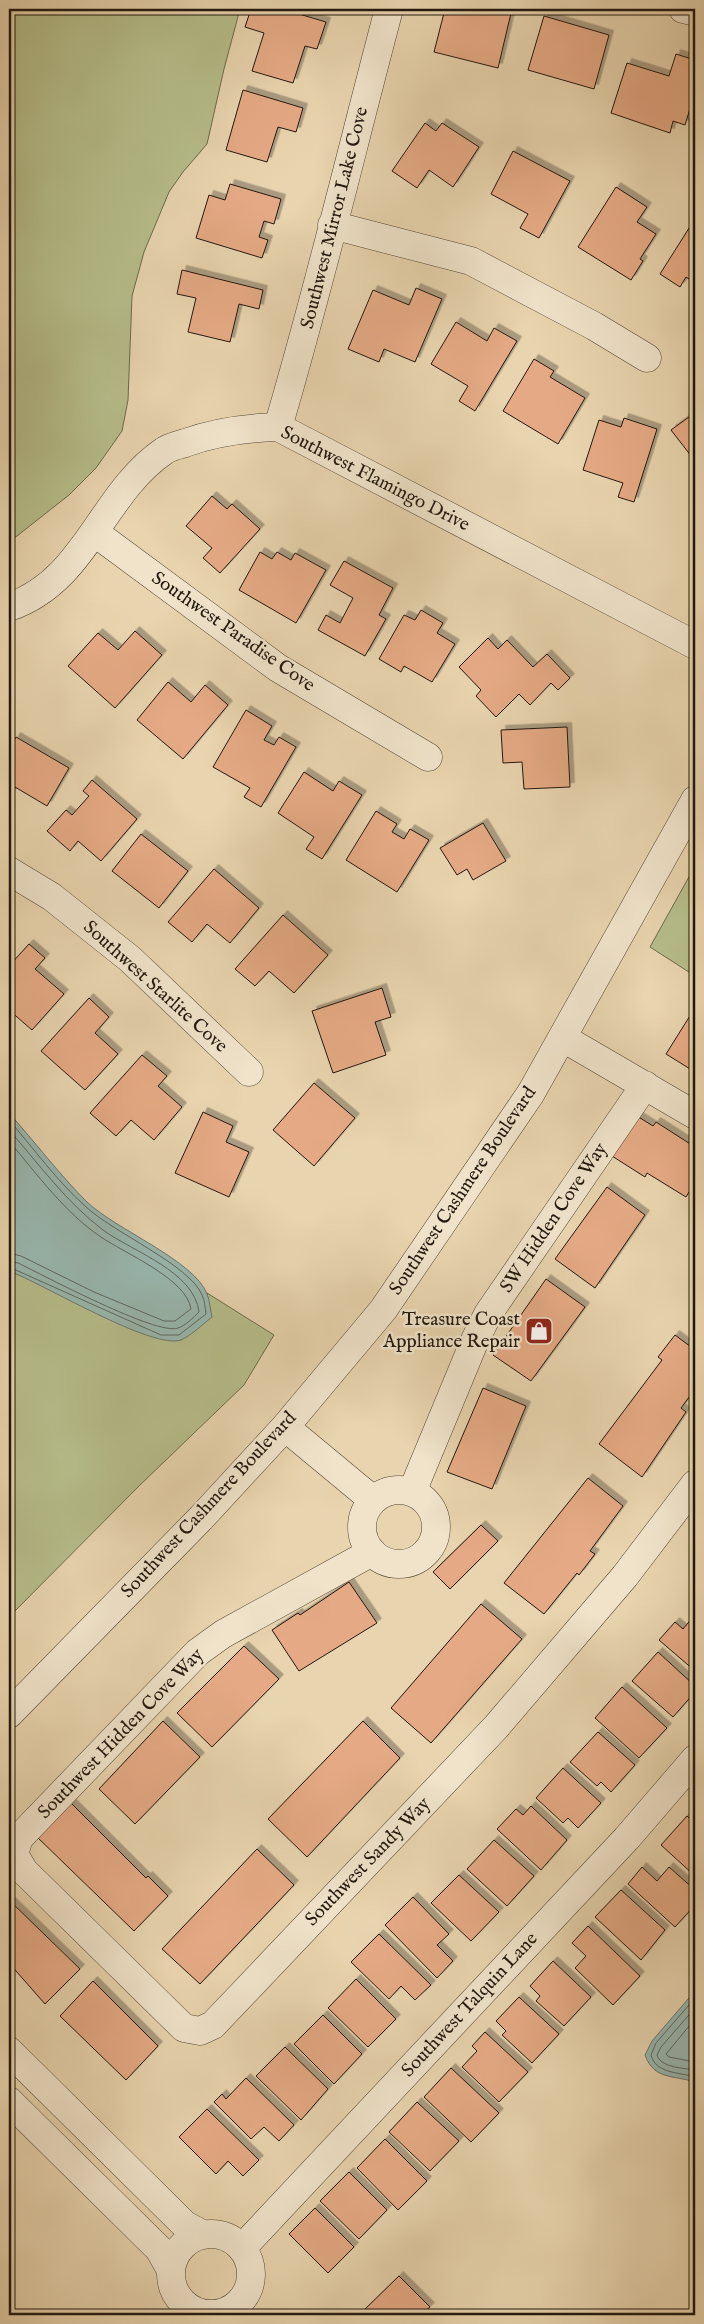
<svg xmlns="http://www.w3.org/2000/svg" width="704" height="2324" font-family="'IM FELL English',serif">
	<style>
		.green { fill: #b5bd8a; stroke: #6c6a4c }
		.water { fill: #98b7af; stroke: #69776f }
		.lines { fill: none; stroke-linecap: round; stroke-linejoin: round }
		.shore { stroke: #5d685e; stroke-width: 1 }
		.building { fill: #e5aa85; stroke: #22180e; filter: url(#shadow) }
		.minor-casing { stroke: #544736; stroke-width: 29 }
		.minor { stroke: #f0e3ca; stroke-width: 28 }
		.labels { text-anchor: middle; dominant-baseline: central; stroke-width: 5; stroke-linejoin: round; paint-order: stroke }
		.street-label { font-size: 19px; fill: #22180e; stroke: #f0e3ca }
		.poi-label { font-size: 19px; fill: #22180e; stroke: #f0e3ca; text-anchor: end }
	</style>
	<defs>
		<filter id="shadow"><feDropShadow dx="4.5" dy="-4.5" stdDeviation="0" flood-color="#0004"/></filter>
	</defs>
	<rect width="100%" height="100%" fill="#e8d4ae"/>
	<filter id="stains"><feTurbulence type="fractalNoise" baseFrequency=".004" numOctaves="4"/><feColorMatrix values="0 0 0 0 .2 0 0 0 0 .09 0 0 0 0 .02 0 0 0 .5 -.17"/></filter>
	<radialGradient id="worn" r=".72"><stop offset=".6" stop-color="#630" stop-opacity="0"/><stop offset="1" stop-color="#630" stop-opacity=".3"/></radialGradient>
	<path class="green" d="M9,9h231l-16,60 -17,75 -24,28 -14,20 -25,60 -12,44 -4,104 -6,31 -26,37 -27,27 -52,41 -8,5z
		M695,866v110l-45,-29z
		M9,1271l172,69 30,-23 -4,-24 67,42 -30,50 -105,101 -130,131z"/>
	<path class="water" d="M9,1113c26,29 50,61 78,89 28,27 108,59 120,92 3,7 3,15 5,23 -9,7 -20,18 -31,23 -29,10 -139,-57 -172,-69z
		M695,1991v91c-22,-7 -41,-2 -50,-27l7,-14z"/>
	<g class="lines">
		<path class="shore" d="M9,1120c25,29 48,61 76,86 27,26 105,59 117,89 3,6 3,13 4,19l-27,21h-18l-152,-68
			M9,1130c30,34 58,73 94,100 30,22 91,41 96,82 -5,5 -14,14 -21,16 -21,8 -135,-53 -160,-65l-9,-2
			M9,1141c28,33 56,72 92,96 23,16 86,42 90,72l-16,12h-11l-70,-29 -73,-36 -12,-3
			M695,1998l-39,45 -5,12c5,19 28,17 44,22
			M695,2008l-34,39 -4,8c4,13 27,13 38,15
			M695,2019l-29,35 3,3 26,5"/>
	</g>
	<path class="building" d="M251,9h31l44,13 -9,27 -12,-3 -12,37 -41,-12 12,-38 -19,-6z
		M445,9h67l-14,59 -64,-16z
		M544,16l65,19 -15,54 -66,-19z
		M676,54l19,6v32l-10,33 -12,-4 -3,12 -59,-20 16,-50 42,13z
		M243,90l60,18 -7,24 -18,-5 -11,35 -41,-12z
		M425,123l11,8 6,-8 37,24 -26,40 -24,-17 -12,18 -25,-17z
		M513,151l57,30 -31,57 -19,-10 8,-14 -37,-20z
		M230,184l51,15 -7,25 -10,-3 -5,16 9,3 -6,18 -66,-20 13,-43 16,5z
		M616,187l31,20 -10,15 19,12 -16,25 3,2 -12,19 -53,-33z
		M691,225l4,3v55l-9,-6 -6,10 -20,-13z
		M182,270l81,20 -4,19 -20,-5 -9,38 -42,-10 8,-34 -19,-4z
		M416,288l26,11 -27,63 -31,-13 -5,13 -31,-13 25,-59 36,15z
		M456,322l31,19 7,-13 23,13 -42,70 -16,-10 9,-15 -37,-22z
		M534,359l20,12 -4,6 35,21 -27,46 -55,-33z
		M693,414l2,3v44l-24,-31z
		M624,418l33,11 -23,73 -16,-5 5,-14 -40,-13 16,-50 22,7z
		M212,496l15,13 5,-5 28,25 -40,44 -17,-15 9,-10 -26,-22z
		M260,552l12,7 5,-7 14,8 4,-7 31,17 -30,53 -57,-33z
		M344,561l49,27 -14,27 7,4 -21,37 -47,-26 8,-15 14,8 13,-25 -23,-13z
		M421,610l22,13 -6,10 18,11 -23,38 -28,-16 -3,6 -22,-13 25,-44 11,5z
		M135,631l27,24 -47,53 -47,-42 30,-33 20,17z
		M488,638l10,11 9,-9 26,27 14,-13 23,24 -12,12 -7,-7 -21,22 -11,-11 -23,23 -20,-21 5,-6 -22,-23z
		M168,682l23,20 14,-17 23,20 -45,54 -46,-39z
		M246,710l26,16 -8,14 10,5 5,-8 17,10 -35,60 -17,-10 6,-9 -37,-21z
		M567,727l3,60 -46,2 -2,-27 -19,1 -2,-33z
		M16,737l53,31 -22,38 -32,-19 -6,10v-47z
		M304,772l29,19 6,-10 23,14 -40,64 -16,-10 8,-12 -36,-24z
		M92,780l45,39 -36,42 -23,-20 -8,10 -23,-20 19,-21 6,5 17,-19 -6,-5z
		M376,811l21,13 -5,8 12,7 6,-10 19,11 -32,52 -51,-32z
		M483,823l23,38 -33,19 -6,-11 -10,6 -17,-27z
		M141,834l47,37 -29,37 -47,-37z
		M214,869l45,39 -29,35 -23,-19 -15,18 -24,-20z
		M283,915l45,40 -34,38 -25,-22 -14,15 -20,-17z
		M29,944l16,14 -10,11 29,25 -32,36 -23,-20v-44z
		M382,988l9,29 -16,5 11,33 -53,18 -21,-62z
		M89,998l20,19 -14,16 23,21 -33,36 -44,-39z
		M693,1011l2,1v60l-29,-18z
		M142,1055l25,21 -9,10 24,21 -28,33 -23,-20 -15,16 -26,-23z
		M314,1083l41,35 -41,48 -41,-36z
		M203,1112l30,14 -7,16 23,10 -20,45 -54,-24z
		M637,1116l16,10 3,-4 39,25v49l-6,-4 -3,5 -39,-24 -2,4 -33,-21z
		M607,1187l38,28 -50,73 -40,-29z
		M546,1279l39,28 -54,74 -38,-26z
		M675,1335l20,15v39l-14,19 5,4 -44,65 -43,-33 63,-84 -4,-3z
		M483,1388l43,18 -34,83 -45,-17z
		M588,1478l35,28 -33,45 5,3 -16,21 -2,-2 -33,41 -40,-31z
		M481,1525l17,16 -48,48 -17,-17z
		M349,1582l28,41 -78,48 -27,-41 26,-17 2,2z
		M481,1604l41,35 -91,104 -40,-35z
		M693,1617l2,2v52l-36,-31 16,-18 8,7z
		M244,1646l35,33 -67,68 -35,-34z
		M658,1652l37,34v6l-22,25 -41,-36z
		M622,1687l45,41 -28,30 -44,-40z
		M163,1721l37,36 -65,67 -36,-35z
		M363,1721l37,37 -93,99 -39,-38z
		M598,1732l37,33 -24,27 -10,-10 -4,4 -27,-24z
		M563,1768l38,35 -23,25 -10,-10 -5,5 -27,-25z
		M70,1802l76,76 2,-2 20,20 -34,35 -98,-95z
		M531,1806l36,34 -26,30 -44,-41 19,-20 7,6z
		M687,1816l8,8v52l-34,-31z
		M494,1840l40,36 -27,30 -40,-37z
		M257,1849l37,36 -94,99 -38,-35z
		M642,1867l15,14 12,-14 26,23v15l-20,22 -47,-43z
		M459,1875l40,37 -28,29 -40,-38z
		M621,1890l44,40 -24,30 -46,-43z
		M413,1897l36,37 -12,11 16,16 -16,17 -52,-53z
		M9,1900l71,69 -35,35 -36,-41z
		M588,1926l52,50 -27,29 -38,-37 11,-12 -14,-13z
		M379,1934l52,51 -16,15 -14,-14 -12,13 -38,-37z
		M553,1961l38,36 -27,29 -28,-25 4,-5 -10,-10z
		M356,1979l40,40 -28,28 -40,-39z
		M93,1981l65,65 -32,34 -66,-64z
		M519,1997l40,37 -27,29 -30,-28 4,-4 -10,-10z
		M323,2015l39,39 -28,30 -40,-40z
		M485,2032l43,40 -29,30 -37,-35 15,-16 -5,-5z
		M285,2047l43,42 -27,31 -45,-44z
		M451,2068l48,45 -28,29 -47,-45z
		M246,2078l48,47 -15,16 -15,-14 -13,12 -37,-37 8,-8 4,5z
		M417,2102l42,39 -29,30 -41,-39z
		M207,2109l52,51 -16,16 -15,-15 -12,13 -37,-37z
		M385,2139l42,42 -29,29 -41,-42z
		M349,2172l38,38 -28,29 -39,-38z
		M315,2208l39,39 -26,26 -39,-39z
		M399,2276l31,31 -9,8h-62z"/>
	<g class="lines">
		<defs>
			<path id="minor" d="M683,9l12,3
				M332,225l139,36 123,65 53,32
				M278,427c41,-138 74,-279 111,-418
				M94,532l184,136 150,89
				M9,607c77,-26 92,-113 155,-156 5,-4 14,-6 21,-8 30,-11 60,-15 93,-16l417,218
				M9,871l43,26 78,62 119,113
				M563,1038l132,77
				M285,1427l88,73
				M362 1527a37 37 0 1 1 74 0a37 37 0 1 1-74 0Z
				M412,1492l63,-152 13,-26 157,-229
				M372,1552l-149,82 -25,18 -179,186 -5,16 10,17 160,157 16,3 13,-6 283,-298 129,-151 70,-92
				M9,1714l192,-196 84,-91 98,-117 148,-217 164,-293
				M9,2051l176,174 19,10
				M9,2101l150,148 12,21
				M171 2274a40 40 0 1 1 80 0a40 40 0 1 1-80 0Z
				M242,2248l385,-410 68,-79"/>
		</defs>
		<use href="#minor" class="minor-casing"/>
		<use href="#minor" class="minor"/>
	</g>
	<defs>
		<symbol id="shop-square" viewBox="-11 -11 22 22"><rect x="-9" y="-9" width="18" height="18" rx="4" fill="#8f2418" stroke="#f0e3ca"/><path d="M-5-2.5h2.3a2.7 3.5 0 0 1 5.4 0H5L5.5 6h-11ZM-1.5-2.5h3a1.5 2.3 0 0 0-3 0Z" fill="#fff"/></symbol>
	</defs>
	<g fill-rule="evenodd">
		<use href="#shop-square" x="523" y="1315" width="32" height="32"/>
	</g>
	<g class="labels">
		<g class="street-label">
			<text transform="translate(335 218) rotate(-76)">Southwest Mirror Lake Cove</text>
			<text transform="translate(375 479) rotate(27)">Southwest Flamingo Drive</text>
			<text transform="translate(233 632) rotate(35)">Southwest Paradise Cove</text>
			<text transform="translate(155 987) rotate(42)">Southwest Starlite Cove</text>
			<text transform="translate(463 1191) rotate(-56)">Southwest Cashmere Boulevard</text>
			<text transform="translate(554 1218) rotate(-56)">SW Hidden Cove Way</text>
			<text transform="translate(209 1505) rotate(-47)">Southwest Cashmere Boulevard</text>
			<text transform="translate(121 1734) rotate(-46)">Southwest Hidden Cove Way</text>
			<text transform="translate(368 1862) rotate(-46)">Southwest Sandy Way</text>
			<text transform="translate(470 2005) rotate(-47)">Southwest Talquin Lane</text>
		</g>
		<g class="poi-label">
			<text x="520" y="1320">Treasure Coast<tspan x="520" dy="22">Appliance Repair</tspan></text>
		</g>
	</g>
	<rect width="704" height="2324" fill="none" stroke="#e8d4ae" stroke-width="30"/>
	<rect x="10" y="10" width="684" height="2304" fill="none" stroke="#22180e" stroke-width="2.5"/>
	<rect x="15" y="15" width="674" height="2294" fill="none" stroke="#22180e"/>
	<rect width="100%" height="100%" filter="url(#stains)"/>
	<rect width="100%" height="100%" fill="url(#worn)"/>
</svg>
